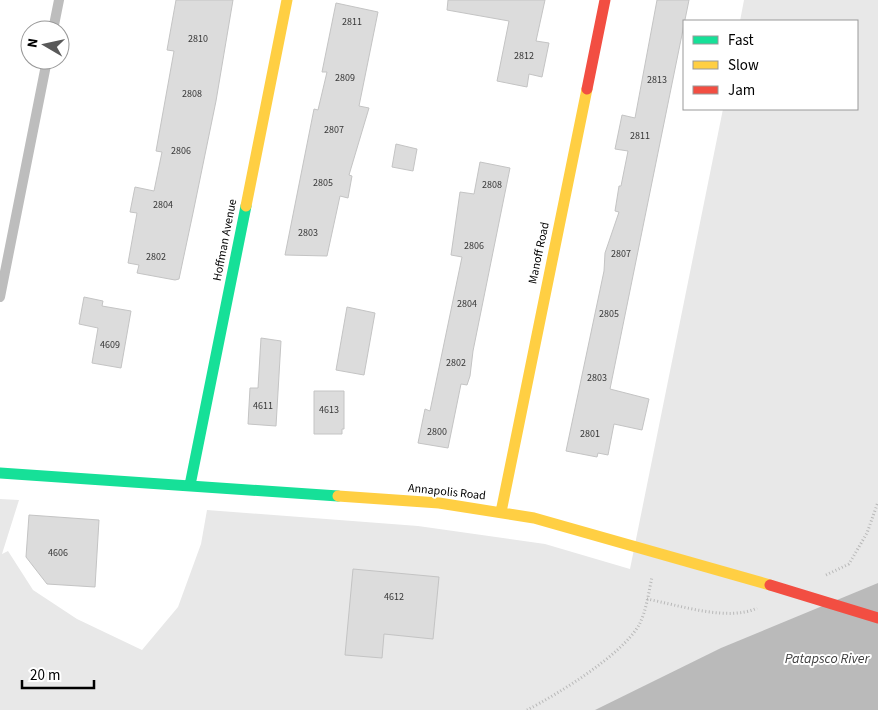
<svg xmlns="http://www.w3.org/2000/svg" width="878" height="710" font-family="'Source Sans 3',sans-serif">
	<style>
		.green { fill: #e8e8e8 }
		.water { fill: #bababa }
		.building { fill: #dcdcdc; stroke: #c4c4c4 }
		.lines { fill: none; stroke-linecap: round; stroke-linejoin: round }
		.path { stroke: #b8b8b8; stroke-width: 3; stroke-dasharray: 1 2.5; stroke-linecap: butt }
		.lane { stroke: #bdbdbd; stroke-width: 10 }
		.fast { stroke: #16e098; stroke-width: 11 }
		.slow { stroke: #ffcf43; stroke-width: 11 }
		.jam { stroke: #f24e42; stroke-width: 11 }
		.jam-bridge { stroke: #f24e42; stroke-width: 11 }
		.labels { text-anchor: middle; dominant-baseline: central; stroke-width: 4; stroke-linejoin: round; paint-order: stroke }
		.number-label { font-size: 10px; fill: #373737 }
		.street-label { font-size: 12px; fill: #000; stroke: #fff }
		.water-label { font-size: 14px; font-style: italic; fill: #3e3e3e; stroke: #fff }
	</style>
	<rect width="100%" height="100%" fill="#fff"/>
	<path class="green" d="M744,0h134v710h-878v-211l19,1 -17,54 6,-3 25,39 44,29 65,31 36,-43 23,-63 6,-34 211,16 127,18 85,25 93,-460h134v-88h-117z"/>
	<path class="water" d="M878,583v127h-283l126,-62z"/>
	<path class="building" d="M176,0h57l-17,101 -23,112 -14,66 -4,1 -38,-7 2,-8 -11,-2 9,-50 -7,-1 5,-25 19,4 8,-39 -6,-1 18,-100 -7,-1z
		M448,0h97l-9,41 13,2 -7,34 -13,-3 -2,13 -30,-6 12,-60 -62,-11z
		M657,0h32l-79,389 39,10 -7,31 -28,-6 -6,31 -10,-2 -1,4 -31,-6 38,-180 1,-18 14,-41 -4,-1 4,-25h2l7,-35 -13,-2 7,-34 13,3z
		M336,3l42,9 -19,94 10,2 -20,67 3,1 -4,22 -8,-2 -13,60 -42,-1 29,-146 4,1 9,-38h-5z
		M396,144l21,5 -4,22 -21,-4z
		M480,162l30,6 -37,183 -3,25 -3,9 -6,-1 -13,64 -30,-5 7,-34 5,2 32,-154 -11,-2 9,-63 14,2z
		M84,297l19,4 -1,5 29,5 -10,57 -29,-5 6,-35 -19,-4z
		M347,307l28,6 -11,62 -28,-5z
		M261,338l20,3 -5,85 -28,-2 2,-36h8z
		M314,391h30v38h-2v5h-28z
		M29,515l70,5 -4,67 -48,-3 -21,-27z
		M353,569l86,8 -6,62 -49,-5 -2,24 -37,-3z"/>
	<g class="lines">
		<path class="path" d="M826,575l23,-11 18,-31 11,-31
			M647,599c31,6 82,23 110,9
			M527,710c31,-16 95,-55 112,-85 7,-13 10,-34 13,-48"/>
		<path class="lane" d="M53,30l6,-30
			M0,297l47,-237"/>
		<path class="fast" d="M0,473l338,23
			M190,485l56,-279"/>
		<path class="slow" d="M246,206l41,-206
			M338,496l101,7 95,15 236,67
			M501,512l86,-423"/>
		<path class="jam" d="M587,89l18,-89"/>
		<path class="jam-bridge" d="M770,585l108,33"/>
	</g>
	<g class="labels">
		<g class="number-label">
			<text x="352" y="22">2811</text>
			<text x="198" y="39">2810</text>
			<text x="524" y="56">2812</text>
			<text x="345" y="78">2809</text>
			<text x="657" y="80">2813</text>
			<text x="192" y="94">2808</text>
			<text x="334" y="130">2807</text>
			<text x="640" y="136">2811</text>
			<text x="181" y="151">2806</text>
			<text x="323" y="183">2805</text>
			<text x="492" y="185">2808</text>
			<text x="163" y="205">2804</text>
			<text x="308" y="233">2803</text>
			<text x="474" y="246">2806</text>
			<text x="621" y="254">2807</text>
			<text x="156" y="257">2802</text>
			<text x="467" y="304">2804</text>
			<text x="609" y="314">2805</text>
			<text x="110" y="345">4609</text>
			<text x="456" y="363">2802</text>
			<text x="597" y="378">2803</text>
			<text x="263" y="406">4611</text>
			<text x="329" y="410">4613</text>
			<text x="437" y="432">2800</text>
			<text x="590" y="434">2801</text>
			<text x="58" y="553">4606</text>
			<text x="394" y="597">4612</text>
		</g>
		<g class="street-label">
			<text transform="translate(225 240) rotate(-79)">Hoffman Avenue</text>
			<text transform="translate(539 253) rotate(-78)">Manoff Road</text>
			<text transform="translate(447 492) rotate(6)">Annapolis Road</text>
		</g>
		<g class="water-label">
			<text x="827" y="659">Patapsco River</text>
		</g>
	</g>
	<rect x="683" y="20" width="175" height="90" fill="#ffffff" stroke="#999999"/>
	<rect x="693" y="36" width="25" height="8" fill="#16e098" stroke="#999999"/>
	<text x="728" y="45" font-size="15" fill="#000000">Fast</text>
	<rect x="693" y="61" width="25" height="8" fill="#ffcf43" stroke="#999999"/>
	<text x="728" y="70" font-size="15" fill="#000000">Slow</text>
	<rect x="693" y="86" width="25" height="8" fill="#f24e42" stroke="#999999"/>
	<text x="728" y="95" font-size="15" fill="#000000">Jam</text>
	<g transform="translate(45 45) rotate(279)"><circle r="24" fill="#ffffff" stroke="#999999"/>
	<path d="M0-4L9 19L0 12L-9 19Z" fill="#595959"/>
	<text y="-8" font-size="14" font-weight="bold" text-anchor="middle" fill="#000000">N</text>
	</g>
	<path d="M22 680v8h72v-8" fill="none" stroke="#000000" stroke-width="2.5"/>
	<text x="30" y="680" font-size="15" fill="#000000" stroke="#ffffff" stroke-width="4" paint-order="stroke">20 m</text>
</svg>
